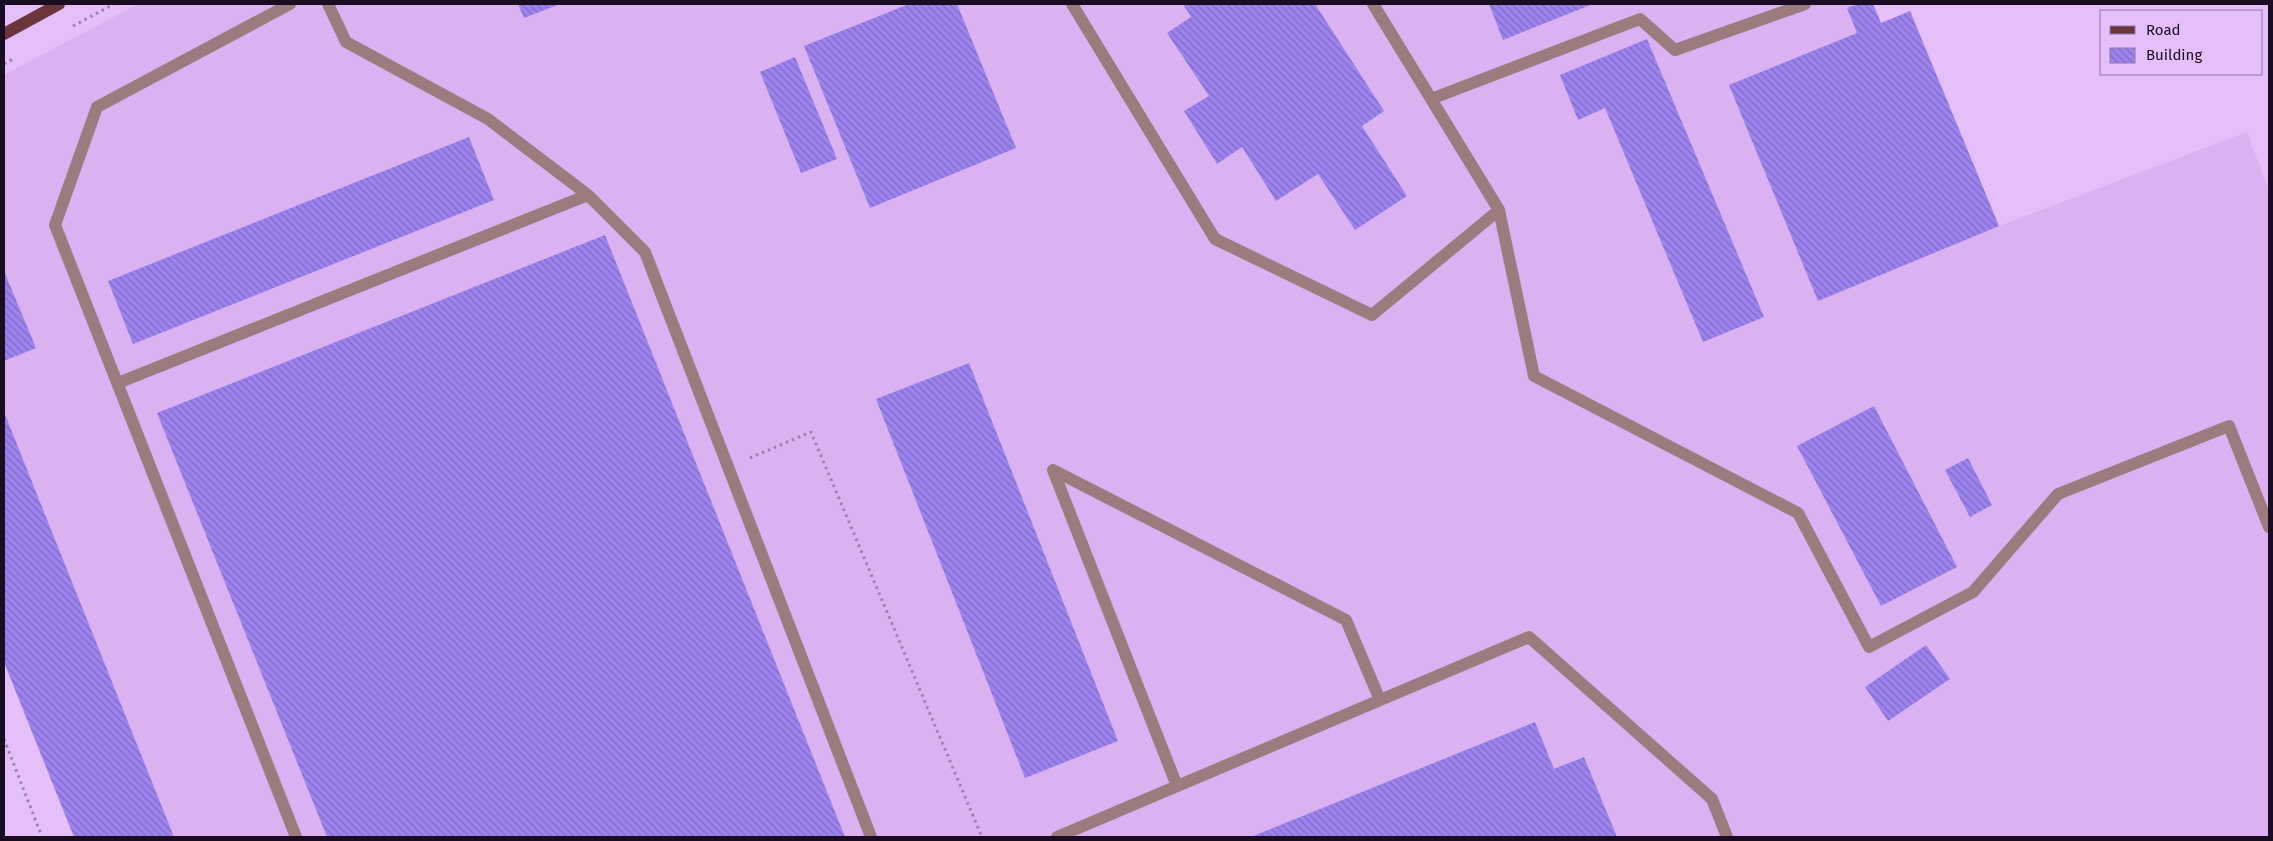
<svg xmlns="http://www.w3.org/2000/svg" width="2273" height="841" font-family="'Fira Sans',sans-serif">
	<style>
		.built { fill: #dab2f2 }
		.building { fill: url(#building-back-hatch) }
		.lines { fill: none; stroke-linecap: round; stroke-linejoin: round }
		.path { stroke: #9d80ad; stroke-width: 3; stroke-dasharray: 2.5 4; stroke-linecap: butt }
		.service { stroke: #9c7b7e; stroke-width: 12 }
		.primary { stroke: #6b353c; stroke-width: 12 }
	</style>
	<defs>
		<pattern id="building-back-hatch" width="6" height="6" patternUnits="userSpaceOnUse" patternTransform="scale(1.25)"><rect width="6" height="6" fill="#9d83ef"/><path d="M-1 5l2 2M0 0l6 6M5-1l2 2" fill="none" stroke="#7f6ac1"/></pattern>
	</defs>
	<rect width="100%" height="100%" fill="#e4bffa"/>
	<path class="built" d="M138,4h1735l8,19 29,-12 89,215 248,-94 22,59v646h-2195l-70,-175v-587z"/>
	<path class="building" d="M518,4h42l-36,14z
		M909,4h48l59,144 -146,60 -66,-162z
		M1183,4h132l69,107 -22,15 45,70 -52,34 -37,-56 -42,27 -34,-54 -25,17 -33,-53 25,-15 -42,-63 24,-16z
		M1489,4h104l-90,36z
		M1858,4h15l8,19 29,-12 89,215 -181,75 -89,-216 128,-52 -10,-25z
		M1647,39l117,278 -61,25 -98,-234 -27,12 -18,-45z
		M795,57l42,102 -36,14 -41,-101z
		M469,137l25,63 -361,144 -25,-63z
		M605,235l240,602h-518l-170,-424z
		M4,271l32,77 -32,13z
		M969,363l149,378 -93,37 -149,-379z
		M1874,406l83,161 -76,39 -84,-160z
		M4,412l170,425h-100l-70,-175z
		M1968,458l24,47 -22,12 -25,-47z
		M1926,645l24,34 -62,42 -23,-34z
		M1535,722l19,47 30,-12 33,80h-366z"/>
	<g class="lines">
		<path class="path" d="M73,26l41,-22
			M4,64l11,-6
			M750,458l61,-26 171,405
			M4,739l38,98"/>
		<path class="service" d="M290,4l-193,103 -42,118 241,612
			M328,4l18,38 142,77 100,76 57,57 226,585
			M1072,4l143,235 157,76 127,-105
			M1373,4l126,206 35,166 264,137 71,134 104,-55 85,-98 171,-68 40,101
			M1431,99l209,-80 35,31 130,-46
			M118,383l470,-188
			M1177,786l-124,-316 293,150 34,80
			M1057,837l472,-200 183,162 15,38"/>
		<path class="primary" d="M4,34l55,-30"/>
	</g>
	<rect width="2273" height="841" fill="none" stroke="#1a0c21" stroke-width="10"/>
	<rect x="2100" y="10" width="162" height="65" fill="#e4bffa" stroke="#9377a3"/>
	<rect x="2110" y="26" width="25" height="8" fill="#6b353c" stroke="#9377a3"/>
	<text x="2146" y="35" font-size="15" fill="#1a0c21">Road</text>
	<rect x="2110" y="48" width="25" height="15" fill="url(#building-back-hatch)" stroke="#9377a3"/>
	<text x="2146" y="60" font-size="15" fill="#1a0c21">Building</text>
</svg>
